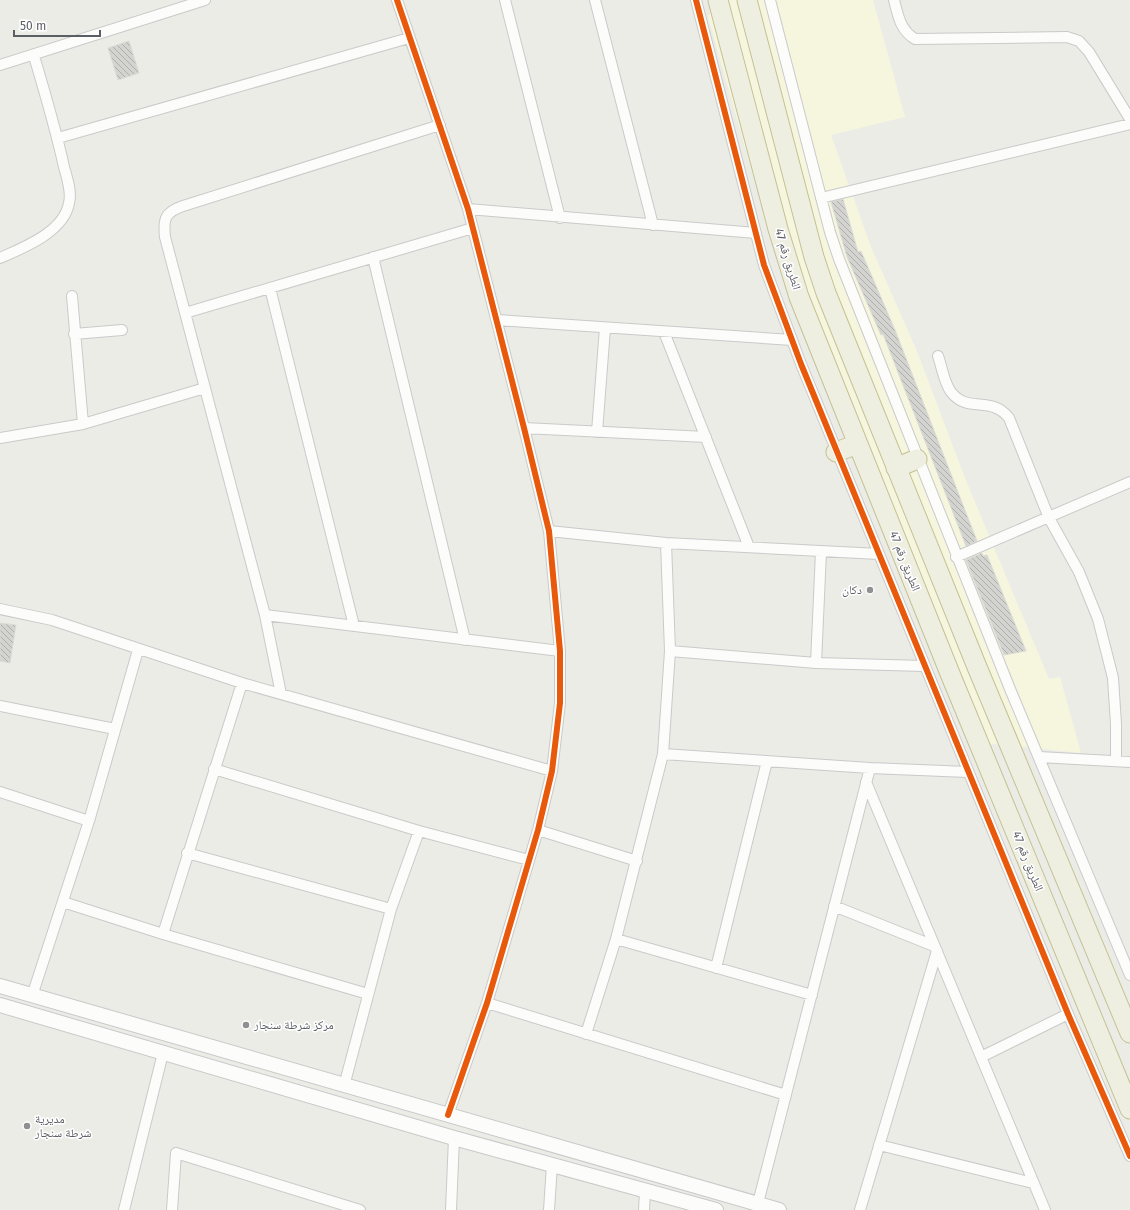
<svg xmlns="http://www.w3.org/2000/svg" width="1130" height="1210" font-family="'Fira Sans','Noto Naskh Arabic',sans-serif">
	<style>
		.commercial { fill: #f6f6df }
		.building { fill: url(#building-back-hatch); stroke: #dcdcd6 }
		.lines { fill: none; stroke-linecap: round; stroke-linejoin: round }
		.street-casing { stroke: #c9cac9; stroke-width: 12 }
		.secondary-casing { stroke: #c8c9c9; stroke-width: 16 }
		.highway-casing { stroke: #c4c193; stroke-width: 21 }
		.street { stroke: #fcfcfb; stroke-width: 10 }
		.secondary { stroke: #fcfcfb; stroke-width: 14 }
		.highway { stroke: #efefe1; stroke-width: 19 }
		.cycleway-casing { stroke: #fff; stroke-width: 8 }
		.cycleway { stroke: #e8590c; stroke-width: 6 }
		.poi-dot { fill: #8e9092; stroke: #fff; stroke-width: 1.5 }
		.labels { text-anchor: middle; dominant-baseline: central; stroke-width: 3; stroke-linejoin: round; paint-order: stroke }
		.street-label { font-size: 12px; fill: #5c5e65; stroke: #fff }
		.poi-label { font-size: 12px; fill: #5c5e65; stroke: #fff; text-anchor: start }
	</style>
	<defs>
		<pattern id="building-back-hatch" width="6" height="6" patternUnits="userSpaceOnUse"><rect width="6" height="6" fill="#d3d3cf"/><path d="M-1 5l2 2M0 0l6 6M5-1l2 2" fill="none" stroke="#aeaeac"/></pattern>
	</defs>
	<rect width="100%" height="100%" fill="#ecece7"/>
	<path class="commercial" d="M726,0h147l32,117 -74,18 40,112 45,102 51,134 82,196 11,-2 21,76 -105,-11 -163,-388 -40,-107 -65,-231z"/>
	<path class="building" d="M129,41l10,32 -21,7 -10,-32z
		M843,199l15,53 3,-1 34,79 82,211 -11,5 -83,-212 -2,1 -34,-78 -16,-55z
		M982,553l1,3 4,-1 39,96 -22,4 -38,-95z
		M0,623l16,2 -6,38 -10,-2z"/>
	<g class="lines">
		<defs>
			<path id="street" d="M397,0l71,209 56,219 25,103 11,120v52l-8,68 -14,59 -51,173 -39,112
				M505,0l55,218
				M595,0l58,225
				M696,0l68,265 37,99 267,650 62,142
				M770,0l60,232 9,27 171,430 120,286
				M894,0c4,15 6,30 21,39l152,-2 12,4 10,11 41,67
				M0,65l205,-65
				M58,138l351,-100
				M821,198l309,-74
				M468,209l288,24
				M373,257l92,383
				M0,258c23,-10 64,-26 69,-55 3,-11 -2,-25 -5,-36 -8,-37 -19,-74 -30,-111
				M270,288l84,338
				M72,296l11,128
				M185,313l288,-85
				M497,320l295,20
				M664,332l85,215
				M74,334l48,-4
				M938,356c4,11 6,27 13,36 17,22 40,3 58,26l40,100 30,54 19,47 15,59 3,46v37
				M524,428l182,9
				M597,432l8,-104
				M0,438l83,-14 122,-36
				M549,531l117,12 213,11
				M956,557l174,-75
				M0,609l52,11 190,63 310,88
				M265,615l295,36
				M670,651l146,12 108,3
				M816,663l5,-111
				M281,694l-16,-79 -100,-378c-2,-18 0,-25 18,-31l257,-81
				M0,706l115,23
				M663,754l207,14 98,4
				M1039,757l91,5
				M214,769l205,62 110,29
				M866,782l179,428
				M0,792l89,29
				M538,830l99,31
				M187,853l204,56 -47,177
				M63,902l100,32 205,60
				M834,906l100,40
				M391,909l28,-78
				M163,934l79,-251
				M616,939l196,56
				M716,968l51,-207
				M32,996l57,-175 49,-171
				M487,1003l299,92
				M586,1034l30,-95 47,-185 7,-103 -4,-108
				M981,1057l87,-43
				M879,1145l154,38
				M758,1203l112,-435
				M124,1210l39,-157
				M172,1210l4,-57 184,57
				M451,1210l3,-72
				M549,1210l3,-45
				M644,1210l1,-19
				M860,1210l77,-259"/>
			<path id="secondary" d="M0,986l779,224
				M0,1005l454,133 262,72"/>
			<path id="highway" d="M718,0l60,229 21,68 152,379 179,433
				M747,0l67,257 12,36 151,374 153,366
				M836,452l22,-8
				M896,468l21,-9"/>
		</defs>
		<use href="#street" class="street-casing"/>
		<use href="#secondary" class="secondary-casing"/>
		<use href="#highway" class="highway-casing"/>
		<use href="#street" class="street"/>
		<use href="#secondary" class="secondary"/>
		<use href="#highway" class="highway"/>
		<defs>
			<path id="cycleway" d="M397,0l71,209 56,219 25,103 11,120v52l-8,68 -14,59 -51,173 -39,112
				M696,0l68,265 37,99 267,650 62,142"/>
		</defs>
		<use href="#cycleway" class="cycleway-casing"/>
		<use href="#cycleway" class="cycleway"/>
	</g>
	<g class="poi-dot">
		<circle cx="870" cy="590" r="4"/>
		<circle cx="246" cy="1025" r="4"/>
		<circle cx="27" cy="1126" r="4"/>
	</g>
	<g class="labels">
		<g class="street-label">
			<text transform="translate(788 259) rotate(73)">الطريق رقم 47</text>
			<text transform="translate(905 561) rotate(68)">الطريق رقم 47</text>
			<text transform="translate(1028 861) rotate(68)">الطريق رقم 47</text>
		</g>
		<g class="poi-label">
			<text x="862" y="590" text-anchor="end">دكان</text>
			<text x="254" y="1025">مركز شرطة سنجار</text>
			<text x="35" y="1119">مديرية<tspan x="35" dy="14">شرطة سنجار</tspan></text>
		</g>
	</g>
	<path d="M14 30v6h86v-6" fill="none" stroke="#5c5e65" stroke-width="2"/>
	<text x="20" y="30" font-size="12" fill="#5c5e65" stroke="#ffffff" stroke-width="3" paint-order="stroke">50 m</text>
</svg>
